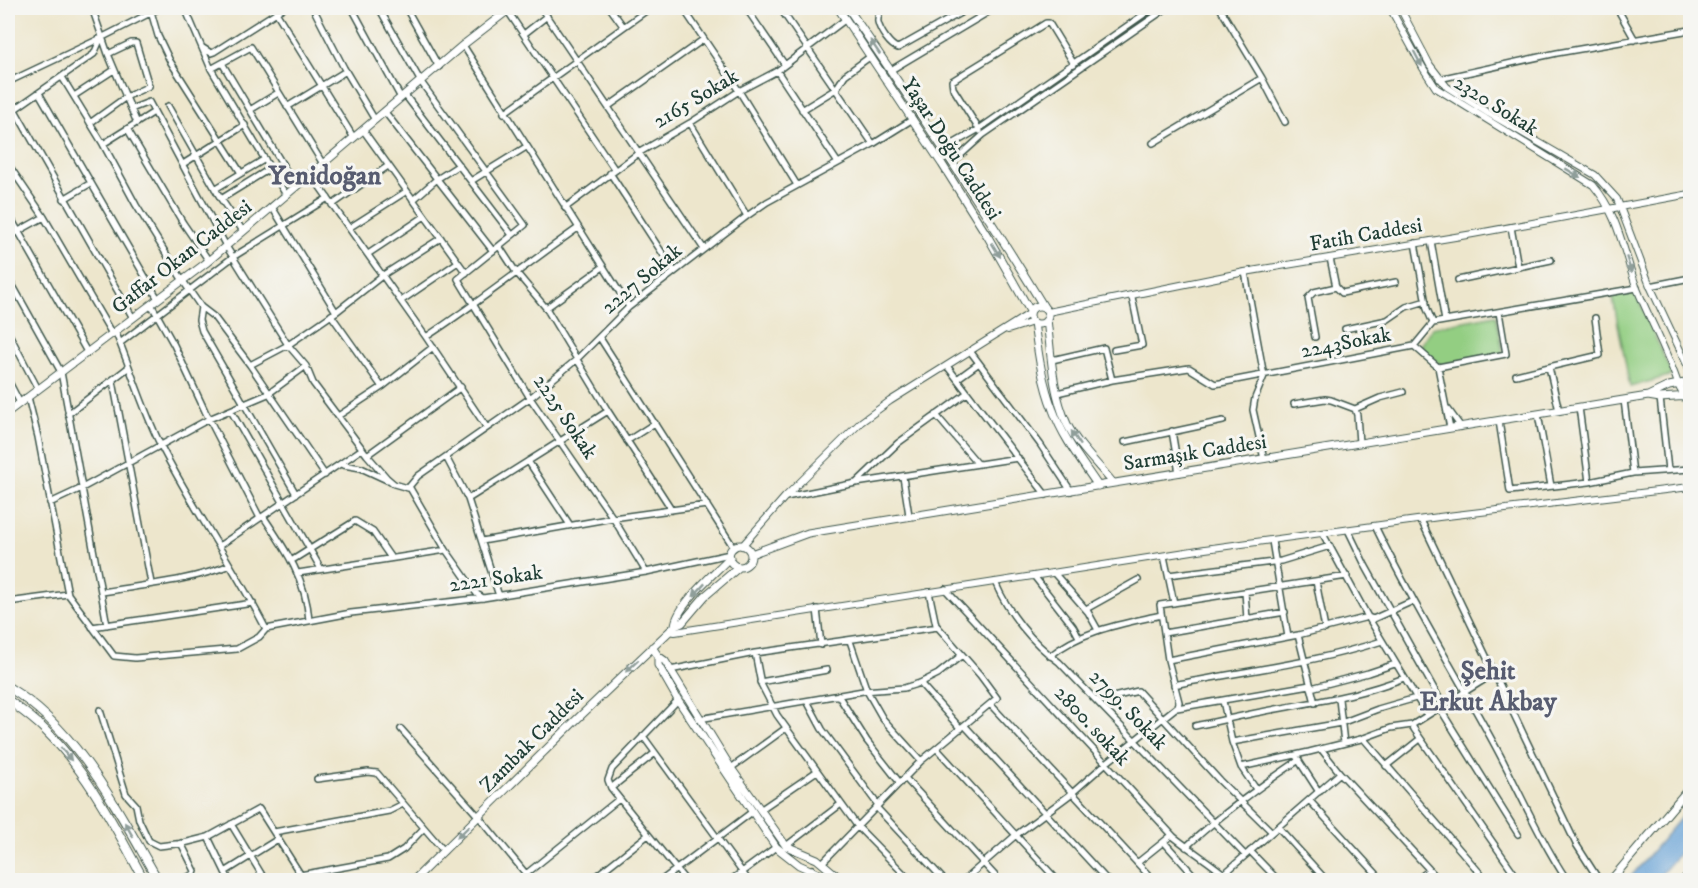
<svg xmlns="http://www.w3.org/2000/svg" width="1698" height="888" font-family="'IM FELL DW Pica',serif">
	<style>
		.green { fill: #93ce82; stroke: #59865b; stroke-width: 1.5 }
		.water { fill: #66a1d6; stroke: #426f85; stroke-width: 1.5 }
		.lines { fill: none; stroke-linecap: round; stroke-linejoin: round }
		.minor-casing { stroke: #3e564b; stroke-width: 8 }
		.tertiary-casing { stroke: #3e564b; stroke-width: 8 }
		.secondary-casing { stroke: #3e564b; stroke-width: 9 }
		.primary-casing { stroke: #3e564b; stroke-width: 10 }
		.minor { stroke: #fff; stroke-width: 5 }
		.tertiary { stroke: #fff; stroke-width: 6 }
		.secondary { stroke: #fff; stroke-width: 7 }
		.primary { stroke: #fff; stroke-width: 8 }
		.oneway { fill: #8f9e9a }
		.labels { text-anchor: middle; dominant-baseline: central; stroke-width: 6; stroke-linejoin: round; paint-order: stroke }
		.street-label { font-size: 21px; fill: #1f3d34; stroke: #f6f6f2 }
		.district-label { font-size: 27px; font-weight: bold; fill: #575c70; stroke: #f6f6f2 }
	</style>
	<rect width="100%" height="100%" fill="#f6f6f2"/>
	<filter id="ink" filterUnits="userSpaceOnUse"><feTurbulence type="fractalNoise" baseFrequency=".0167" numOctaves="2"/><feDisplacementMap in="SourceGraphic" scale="12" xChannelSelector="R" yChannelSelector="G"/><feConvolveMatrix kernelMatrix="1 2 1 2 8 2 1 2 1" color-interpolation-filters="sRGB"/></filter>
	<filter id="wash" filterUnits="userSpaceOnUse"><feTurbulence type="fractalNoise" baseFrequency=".008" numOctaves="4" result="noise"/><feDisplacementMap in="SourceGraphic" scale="24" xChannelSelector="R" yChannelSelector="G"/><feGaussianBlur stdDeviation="1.35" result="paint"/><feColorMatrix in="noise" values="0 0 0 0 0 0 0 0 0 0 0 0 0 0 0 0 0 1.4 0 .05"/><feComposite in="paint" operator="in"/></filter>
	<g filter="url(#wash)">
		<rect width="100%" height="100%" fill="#ede6cc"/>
		<path class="green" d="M1635,291l37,84 -42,12 -18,-94z
			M1496,315l7,38 -62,12 -23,-17 15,-21z"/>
		<path class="water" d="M1690,807v34l-34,39h-28z"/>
	</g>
	<g filter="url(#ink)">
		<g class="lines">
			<defs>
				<path id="minor" d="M92,8l16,46 29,69
					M150,8l8,28 12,25 71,112
					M185,8l26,61 75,126
					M313,8l31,60 31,52
					M352,8l49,90
					M379,8l42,74 104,143 -67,54 72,119 83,120 33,54
					M406,8l33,59
					M541,8l163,241
					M610,8l13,18
					M683,8l56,83 58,94
					M746,8l39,57
					M780,8l93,136
					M881,8c-1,4 -4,9 -3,14 2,9 12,24 20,26l71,-40
					M1220,8l42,70 23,44
					M1617,8l18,32
					M507,10l108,160
					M276,12l78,126
					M524,34l23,-18
					M463,45l166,262
					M203,48l8,5 3,-1 69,-44
					M222,63l74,124
					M211,69l40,-22 72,117
					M891,70l104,-62
					M777,71l61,92
					M62,77l41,67 33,61 47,76 18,26 13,10 36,48 75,110
					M1439,79l118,-26 133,-23
					M8,82l93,-44 59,-30
					M39,93l119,206
					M405,95l107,140
					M74,96l40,-26
					M168,106l53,93 22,32
					M609,106l95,-67
					M287,107l59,-36
					M131,109l18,-7 77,144 62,99 18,21 7,17 54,72 20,23 7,6 14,4
					M15,110l118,208
					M250,110l28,-17
					M802,110l34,-21 9,-14 26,-19
					M385,112l108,139
					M504,113l146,-105
					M8,114l86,-60 7,-16
					M90,123l36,-26 23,-11 -13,-43h-5l-23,11
					M690,123l57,93
					M128,130l55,93 26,38
					M363,130l103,143
					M980,131l-27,-43 -1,-7 94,-58h3l25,41
					M1153,143l109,-65
					M103,144l51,-32
					M944,149l35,-20 174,-121
					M952,163l31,-28 184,-127
					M8,164l36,53 68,117
					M183,164l62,-39
					M310,173l116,164 61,91
					M610,173l64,98
					M471,181l55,-34
					M215,189l50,-30
					M64,199l27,-16
					M221,199l50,-31
					M413,200l24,-21 22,-14
					M332,205l56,-39
					M272,207l64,105
					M565,208l75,-56 50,-29 49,-32 38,-20 69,-52
					M8,213l79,139
					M1511,227l7,40
					M349,228l58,-37
					M8,237l36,-20
					M1431,241l14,80
					M1415,243l12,66 6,14
					M499,246l17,26 30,36 62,103 64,99
					M368,254l57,-38
					M1330,258l6,29
					M1245,272l19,104 -9,22 -2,12 11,49
					M8,277l53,95 46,253
					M1458,280l93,-20
					M1650,286l40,-8
					M1336,287l6,6 54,-11
					M401,301l57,-39
					M151,304l23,41 31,66 55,107
					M201,307l-2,13 3,11 94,163
					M546,308l57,-41
					M331,315l51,72
					M1345,329l42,-9 19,-13 20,-6
					M115,331c16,38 28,79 46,115 32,63 73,120 105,183
					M8,332l30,57
					M426,337c52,-34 101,-73 152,-109
					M1315,337l-7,-39 6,-6 22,-5
					M600,338l134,210
					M120,343l113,-86 95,-59
					M1414,346l24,21 68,-13 -7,-42
					M1114,350l28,-5 -10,-48
					M970,351l70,93 31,47
					M1052,360l52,-12 8,32
					M250,365l38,-20 48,-33 47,-37 58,-37
					M947,366l99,129
					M1438,367l12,61
					M1516,375l33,-8
					M957,379l22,-16
					M8,380l12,23
					M113,381l38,202
					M1057,393l55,-13 77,-12 26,16 199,-38 19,-23 204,-35
					M28,397l10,40 30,157 46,62 21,2 102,-9 22,-12 7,-8
					M1660,398l8,72
					M1624,400l9,73
					M1294,404l31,-5 6,1 24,9 2,6 2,28
					M1579,407l10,75
					M1355,409l25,-11 23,-6
					M1448,409l13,18
					M231,411l90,158
					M1559,411l-10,-44 51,-12 -5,-37
					M68,414l61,-47
					M1538,414l13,72
					M936,415l42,49
					M338,416l44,-29 51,-40
					M1499,421l11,70 79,-9 44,-9 57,-4
					M1172,431l7,42
					M627,441l28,-18
					M1125,442l98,-21
					M367,455l94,-68
					M446,457l22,42 31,97
					M528,461l42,64
					M343,465l18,3 26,12
					M903,477l6,38
					M857,482l41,-39 69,-50
					M408,488l10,-12 112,-78 46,-38 53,-53 118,-91 20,-14 106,-58 40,-25
					M408,488h2l36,62 31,44 6,4
					M786,497l70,-14 162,-25
					M468,499l140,-88
					M50,503l32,-15 127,-69 59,-25 38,-28
					M263,516c23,34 43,63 46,104
					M1421,520l155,324 23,36
					M1375,526c38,79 84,152 125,229 22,42 41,86 67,125
					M1348,530l17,35 78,140
					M1323,534l45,83 59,98
					M482,541l131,-23 94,-13
					M1272,541l16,96
					M219,546l143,-97
					M1164,556l10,47
					M291,561l64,-40 18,11 18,26
					M298,573l148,-23
					M1054,573l34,39 10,18
					M1168,575l113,-14 49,-15
					M1034,576l39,50 6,11
					M1316,581l9,48
					M995,582c13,31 37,61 64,80l186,193
					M945,589l229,248c19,15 39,27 57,43
					M102,592c42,-7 88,-11 128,-27
					M1245,592l2,27
					M8,602l60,-8
					M817,609l4,36
					M1086,609l52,-29
					M92,627l161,-24
					M266,629l85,-16 132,-15 163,-26 84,-18
					M1164,633l121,-21
					M1298,635l17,68
					M850,641l17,50 16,28 38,42
					M755,653l6,31 16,31 81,112 52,53
					M1050,656c32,-26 72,-32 111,-41
					M1168,660l130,-25 70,-18 5,2 40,-18
					M670,670l85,-17 183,-26
					M760,682l67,-12
					M920,683l41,46
					M1174,685c69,-14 141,-22 208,-44
					M1311,688l57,-15 27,-9
					M838,695l29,46 33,42
					M1339,699l5,44
					M678,700l-66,69 -4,11 3,8 74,92
					M807,701l15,28 56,76
					M1097,701l41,-10 82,90 52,51
					M1223,701l9,41 9,25 15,22
					M990,704l163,176
					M1439,707l79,127
					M1177,708l133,-23
					M100,710l26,84 10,11 3,15 10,21 10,5 25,-3 24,-6 51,-28 45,71
					M699,719l164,-28 41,-3 16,-5 18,-9 24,-19
					M1412,725l2,4 105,151
					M965,726l142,154
					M1195,726c29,-6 58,-13 87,-18 43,-8 81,-14 122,-30
					M401,729l78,88 52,63
					M643,736l105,144
					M1363,738l123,142
					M1232,742l109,-19 37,-14 38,-11
					M937,749l120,131
					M1321,749l19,24 99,107
					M1297,758l22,34
					M1386,766l34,-27
					M1241,767l68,-15 52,-13 30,-11 21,-3 83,-52
					M731,768l55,-40
					M905,778l94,102
					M317,779l51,-7 9,1 67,78
					M611,788l44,-35
					M1309,800l73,80
					M876,807l68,73
					M760,810l57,-39
					M231,824l34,56
					M1278,827l48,53
					M274,832l115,-21 14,-7
					M208,837l21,43
					M1164,842l34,38
					M181,843l14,28 -1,3 -12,6
					M786,846l55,-42
					M1186,847c35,-33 73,-60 113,-87
					M1250,851l28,29
					M822,863l99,-102 76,-63 -17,-23 -44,-50 -7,-33
					M1137,863l35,-28
					M225,872l53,-33
					M526,874l93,-75
					M1224,874l116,-101
					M300,875l88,-16 16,-10 20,-21
					M591,880l57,-45
					M662,880l90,-68
					M731,880l45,-33
					M799,880l13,-11
					M964,880l52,-45 55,-41 34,-30 73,-58 1,-4 -11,-42 -8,-55 187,-29
					M1417,880l12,-10
					M1683,880l7,-8"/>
				<path id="tertiary" d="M1390,8l33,60 13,20 157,97c25,29 30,65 43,101 13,33 31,64 42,98
					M1400,8l30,57 17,22 41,26 107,62 22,24 33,87 40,85
					M1048,312l197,-40 228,-38 217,-40
					M1008,330l25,-8
					M742,546l43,-49 76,-75 29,-21 139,-87
					M670,631l5,1 530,-83 234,-32 251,-30"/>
				<path id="secondary" d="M838,8l104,156 46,73 42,74
					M848,8c67,98 134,197 196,299
					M1030 315a9 9 0 1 1 18 0a9 9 0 1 1-18 0Z
					M1047,319c4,34 5,73 20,105 11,22 31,40 46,59
					M1034,323c4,29 8,60 19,87 10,28 29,52 45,76
					M1678,384l12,22
					M1648,396l12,2 30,-2
					M8,412l198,-149 257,-218 48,-37
					M729 556a11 11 0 1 1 22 0a11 11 0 1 1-22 0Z
					M751,554l57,-21 840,-137 21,-10 21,-4
					M675,626c1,-20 40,-53 55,-69
					M652,647l6,9 7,5 66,107 55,78 31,13 25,21
					M658,656v9l20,35 98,147 23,18 27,12 4,3
					M414,880l161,-159 100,-95 7,-3 23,-27 34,-29
					M1611,880l79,-93"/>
				<path id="primary" d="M8,687c71,43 110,124 150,193
					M8,700c12,9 25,18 36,29 44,43 71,98 100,151"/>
			</defs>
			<use href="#minor" class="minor-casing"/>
			<use href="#tertiary" class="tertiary-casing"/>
			<use href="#secondary" class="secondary-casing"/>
			<use href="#primary" class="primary-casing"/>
			<use href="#minor" class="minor"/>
			<use href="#tertiary" class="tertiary"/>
			<use href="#secondary" class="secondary"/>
			<use href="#primary" class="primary"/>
		</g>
		<defs><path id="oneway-solid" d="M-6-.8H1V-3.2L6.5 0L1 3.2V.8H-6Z" transform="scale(1.5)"/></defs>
		<g class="oneway">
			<use href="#oneway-solid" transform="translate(875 47) rotate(-124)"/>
			<use href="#oneway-solid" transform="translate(1418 59) rotate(62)"/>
			<use href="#oneway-solid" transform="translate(1573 173) rotate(31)"/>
			<use href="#oneway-solid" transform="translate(996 250) rotate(59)"/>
			<use href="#oneway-solid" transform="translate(1629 265) rotate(72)"/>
			<use href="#oneway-solid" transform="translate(1076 438) rotate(-123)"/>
			<use href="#oneway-solid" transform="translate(699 590) rotate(133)"/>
			<use href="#oneway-solid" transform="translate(632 666) rotate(137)"/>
			<use href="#oneway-solid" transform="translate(66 754) rotate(50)"/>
			<use href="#oneway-solid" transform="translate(129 830) rotate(-120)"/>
			<use href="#oneway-solid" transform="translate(463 832) rotate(136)"/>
		</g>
	</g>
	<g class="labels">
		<g class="street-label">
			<text transform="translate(696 99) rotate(-31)">2165 Sokak</text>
			<text transform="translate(1496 106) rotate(32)">2320 Sokak</text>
			<text transform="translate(951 149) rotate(57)">Yaşar Doğu Caddesi</text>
			<text transform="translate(1366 235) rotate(-10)">Fatih Caddesi</text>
			<text transform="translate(182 257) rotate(-38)">Gaffar Okan Caddesi</text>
			<text transform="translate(642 279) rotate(-40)">2227 Sokak</text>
			<text transform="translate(1346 343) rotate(-11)">2243Sokak</text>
			<text transform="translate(565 417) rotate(56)">2225 Sokak</text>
			<text transform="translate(1195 453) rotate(-9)">Sarmaşık Caddesi</text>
			<text transform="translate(496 579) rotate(-8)">2221 Sokak</text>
			<text transform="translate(1128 710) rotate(46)">2799. Sokak</text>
			<text transform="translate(1092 726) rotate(47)">2800. sokak</text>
			<text transform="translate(532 741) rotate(-45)">Zambak Caddesi</text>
		</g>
		<g class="district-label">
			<text x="325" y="176">Yenidoğan</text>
			<text x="1488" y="671">Şehit<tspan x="1488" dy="31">Erkut Akbay</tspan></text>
		</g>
	</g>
	<rect width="1698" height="888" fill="none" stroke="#f6f6f2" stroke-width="30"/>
</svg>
